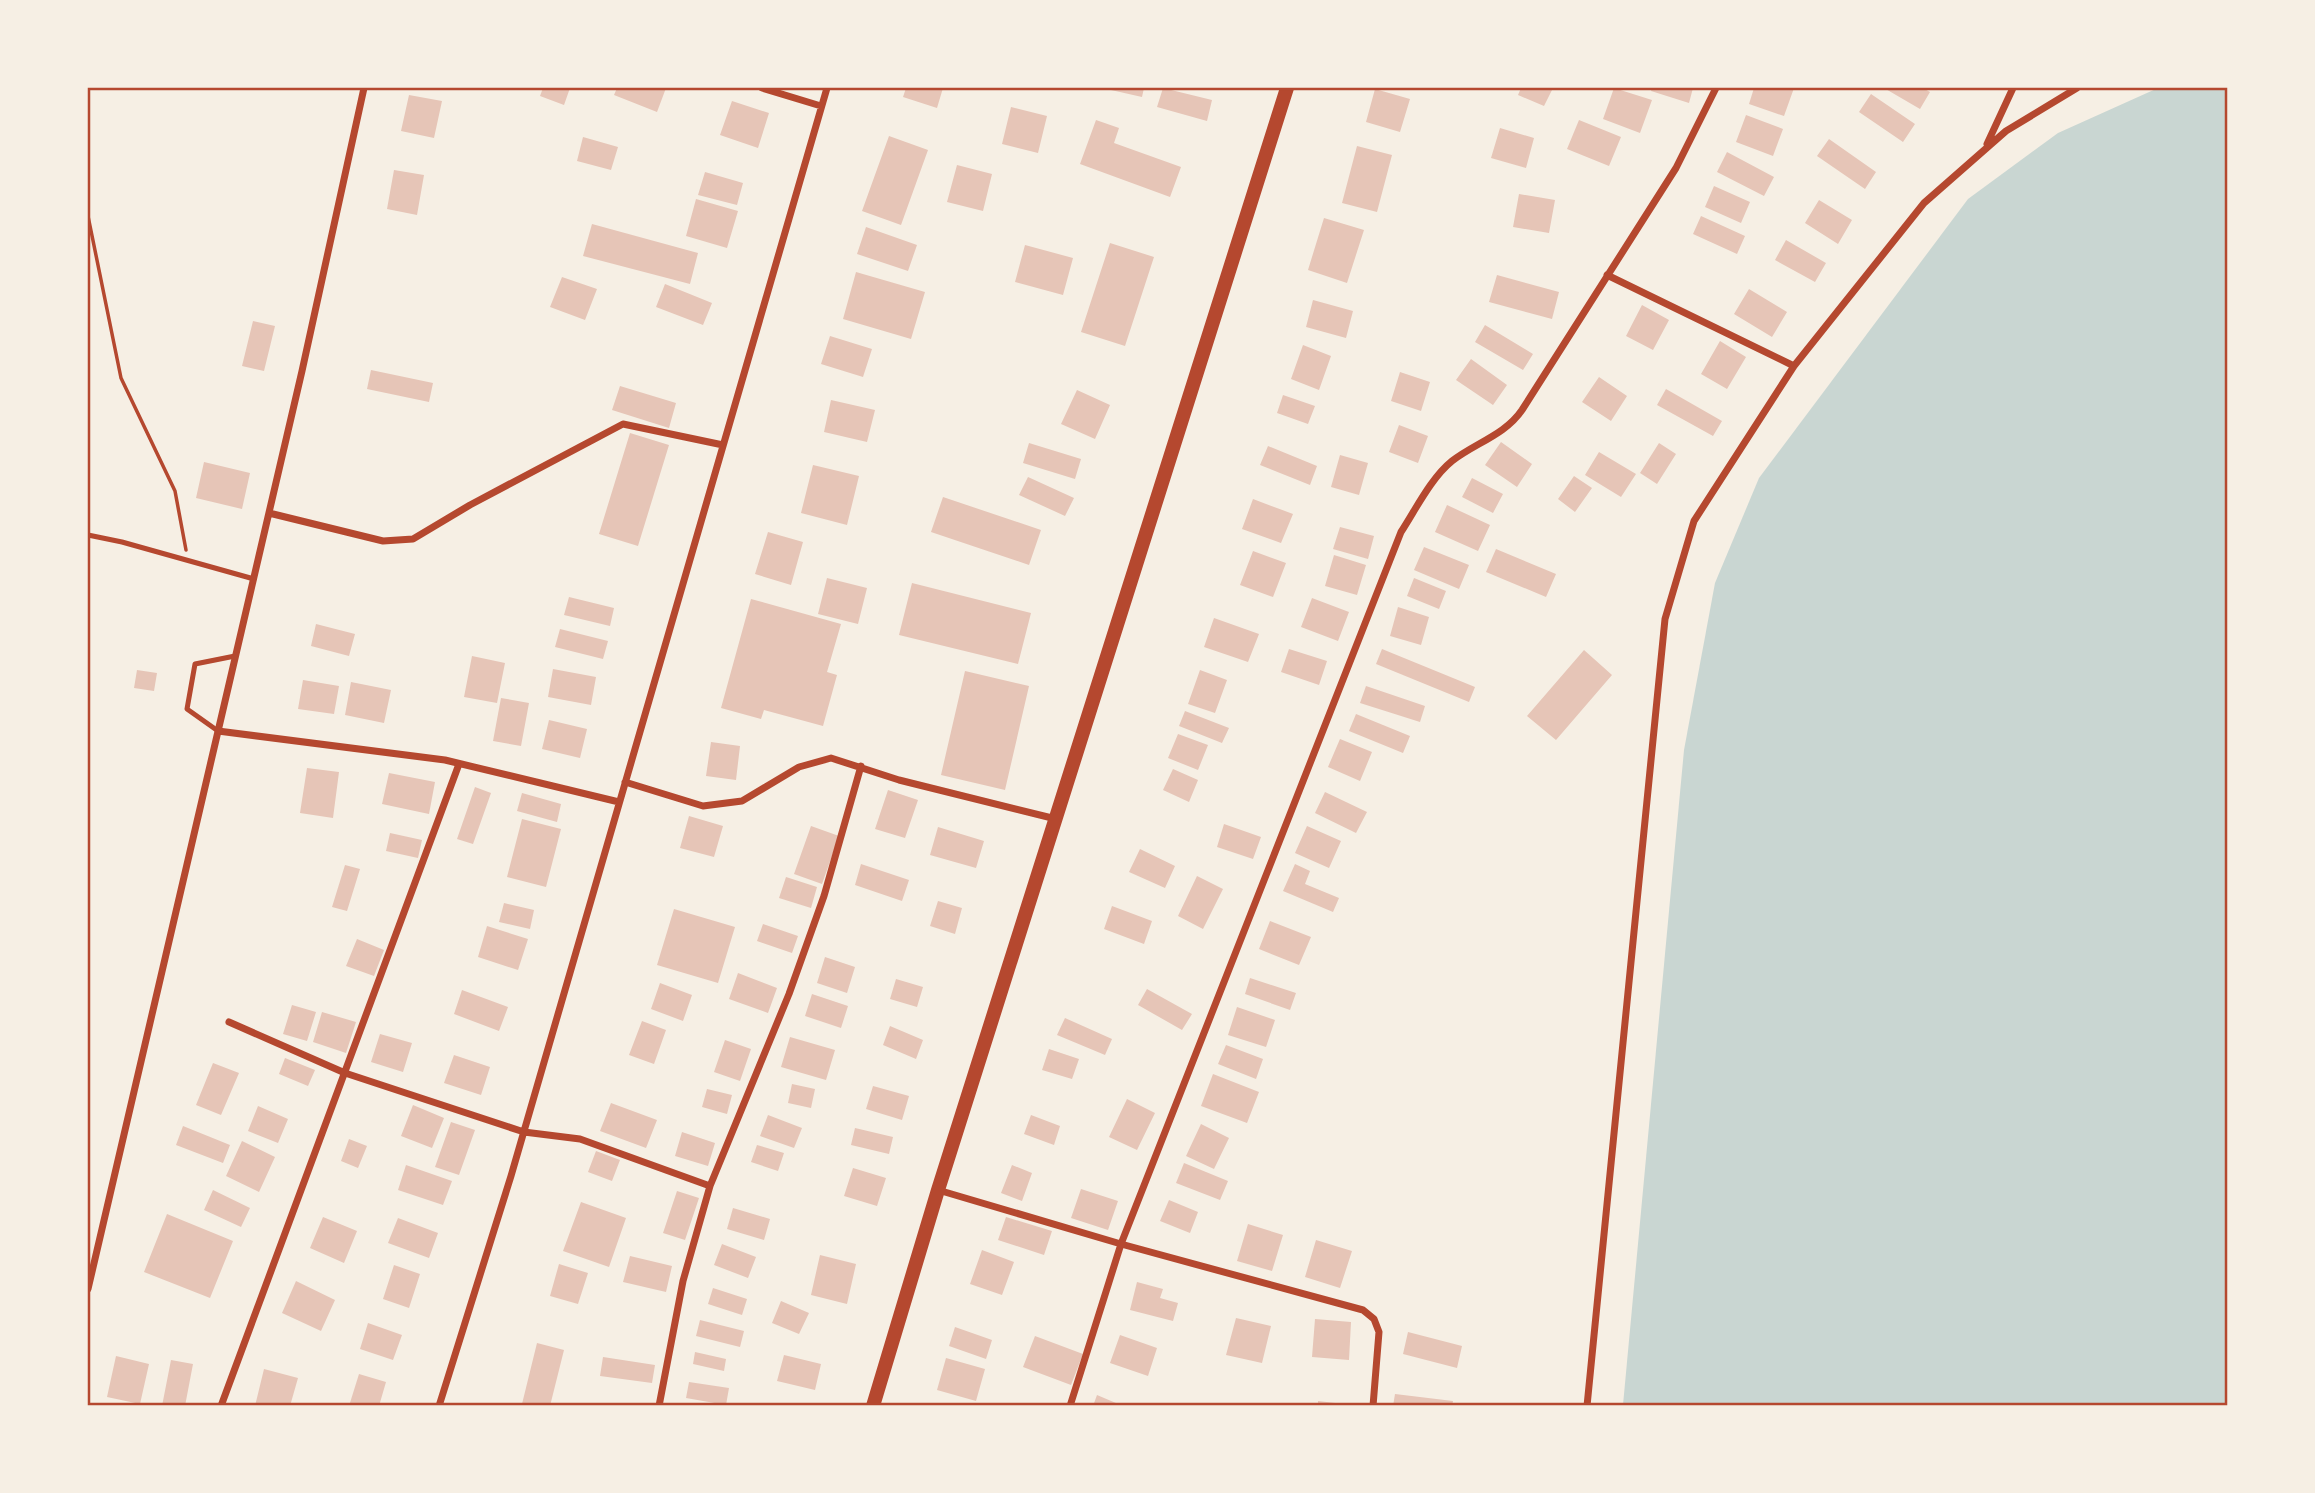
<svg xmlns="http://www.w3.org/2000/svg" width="2315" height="1493" font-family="Ubuntu,sans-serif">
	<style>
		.water { fill: #c9d6d2 }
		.building { fill: #e6c5b7 }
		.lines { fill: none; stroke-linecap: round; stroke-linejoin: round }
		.path { stroke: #b5482f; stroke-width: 3.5 }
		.service { stroke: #b5482f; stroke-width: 5 }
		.minor { stroke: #b5482f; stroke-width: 7 }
		.secondary { stroke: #b5482f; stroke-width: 14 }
		.neatline { fill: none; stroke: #b5482f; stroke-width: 2.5 }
	</style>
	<rect width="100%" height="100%" fill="#f6efe4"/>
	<path class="water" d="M2158,88h69v1317h-604l61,-655 31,-167 44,-105 209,-279 90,-66z"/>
	<path class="building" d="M543,88h27l-6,17 -24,-9z
		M617,88h49l-9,24 -43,-17z
		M906,88h37l-6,20 -34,-11z
		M1111,88h33l-2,9 -31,-7z
		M1163,88l49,12 -5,21 -50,-14z
		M1521,88h32l-9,18 -26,-11z
		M1614,88l38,12 -12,33 -37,-14z
		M1652,88h41l-4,15 -38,-12z
		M1754,88h40l-10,28 -35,-12z
		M1884,88h39l7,4 -10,17z
		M1375,89l35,10 -10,33 -34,-10z
		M1871,94l44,30 -12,18 -44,-30z
		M409,95l33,6 -8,37 -33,-7z
		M732,101l37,12 -11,35 -38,-13z
		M1011,107l36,9 -9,37 -36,-9z
		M1746,115l37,14 -10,27 -37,-14z
		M1096,120l23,8 -5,15 67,24 -11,30 -90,-33z
		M1579,120l42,17 -12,29 -42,-17z
		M1500,128l34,10 -8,30 -35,-10z
		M889,136l39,14 -27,75 -39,-14z
		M583,137l35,10 -7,23 -34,-9z
		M1829,139l47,33 -11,17 -48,-33z
		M1357,146l35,9 -15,57 -35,-9z
		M1727,152l47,25 -10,19 -47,-24z
		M957,165l35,9 -9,37 -36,-9z
		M394,170l30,5 -7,40 -30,-6z
		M705,172l38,11 -6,22 -39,-10z
		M1714,186l36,16 -9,21 -36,-16z
		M1519,194l36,6 -6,33 -36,-6z
		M696,199l42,12 -11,37 -41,-12z
		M1819,200l33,20 -14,24 -33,-21z
		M1701,216l44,20 -8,18 -44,-20z
		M1324,218l40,12 -17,53 -39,-13z
		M592,224l106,29 -8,31 -107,-28z
		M866,227l51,18 -9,26 -51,-17z
		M1786,240l40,23 -11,19 -40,-22z
		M1110,243l44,14 -29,89 -44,-14z
		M1025,245l48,13 -10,37 -48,-13z
		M856,272l69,20 -14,47 -68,-20z
		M1497,275l62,17 -7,27 -63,-17z
		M562,277l35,12 -12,31 -35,-13z
		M665,284l47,19 -9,22 -47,-18z
		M1749,289l38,23 -15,25 -38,-23z
		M1313,300l40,11 -7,27 -40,-11z
		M1642,305l27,15 -16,30 -27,-14z
		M253,321l22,5 -11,45 -22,-5z
		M1485,325l48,29 -10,16 -48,-28z
		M830,336l42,13 -9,28 -42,-13z
		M1720,341l26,16 -19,32 -26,-15z
		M1303,345l28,11 -12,34 -28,-11z
		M1471,359l36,26 -14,20 -37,-25z
		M371,370l62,13 -4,19 -62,-13z
		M1400,372l30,10 -9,29 -30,-10z
		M1599,377l28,19 -16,25 -29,-19z
		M620,386l56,17 -7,25 -57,-18z
		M1666,389l56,32 -9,15 -56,-31z
		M1077,390l33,15 -15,34 -34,-15z
		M1283,395l32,11 -7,18 -31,-11z
		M831,400l44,10 -8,32 -43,-10z
		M1399,425l29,11 -10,27 -29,-11z
		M630,433l39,12 -31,101 -39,-12z
		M1501,442l31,22 -15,23 -32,-22z
		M1029,443l52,16 -6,20 -52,-16z
		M1659,443l17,11 -19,30 -17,-11z
		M1268,446l49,20 -7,19 -50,-20z
		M1599,452l37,22 -15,23 -36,-22z
		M1340,455l28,8 -9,32 -28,-8z
		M204,462l46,11 -8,36 -46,-11z
		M813,465l46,11 -12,49 -46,-12z
		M1574,476l18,12 -17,24 -17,-13z
		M1028,477l46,21 -9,18 -46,-21z
		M1472,478l31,16 -10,19 -31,-16z
		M943,497l98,33 -12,35 -98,-33z
		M1253,499l40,15 -12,29 -39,-14z
		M1447,505l43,20 -12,26 -43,-19z
		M1340,527l34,9 -6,23 -35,-10z
		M768,532l35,10 -12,43 -36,-11z
		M1424,547l45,18 -10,24 -45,-19z
		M1496,549l60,25 -10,23 -60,-25z
		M1253,551l33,12 -13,34 -33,-12z
		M1334,555l32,10 -9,30 -32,-9z
		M827,578l40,10 -9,36 -40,-10z
		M1414,578l32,13 -7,18 -32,-13z
		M912,583l119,30 -13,51 -119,-29z
		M569,597l45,11 -4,18 -46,-11z
		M1312,598l37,14 -11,29 -37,-14z
		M751,599l90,25 -14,48 10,3 -14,51 -59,-16 -3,9 -40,-11z
		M1398,607l31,10 -8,28 -31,-9z
		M1214,618l45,16 -11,28 -44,-15z
		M316,624l39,10 -6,22 -38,-10z
		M560,629l48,12 -5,18 -48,-12z
		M1289,649l38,12 -8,24 -38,-13z
		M1382,649l93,38 -6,15 -93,-38z
		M1584,650l28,25 -56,65 -29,-24z
		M472,656l33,7 -8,40 -33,-6z
		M553,669l43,8 -5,28 -43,-8z
		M137,670l20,3 -3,18 -20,-3z
		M1200,670l27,10 -12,33 -27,-9z
		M965,671l64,15 -24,104 -64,-15z
		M303,680l36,6 -5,28 -36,-5z
		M351,682l40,8 -7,33 -39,-8z
		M1366,686l59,20 -5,16 -60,-19z
		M501,698l28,5 -8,43 -28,-5z
		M1185,711l44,17 -7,15 -43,-17z
		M1356,714l54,22 -7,17 -54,-22z
		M549,720l38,9 -7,29 -38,-9z
		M1178,734l30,11 -10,25 -30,-12z
		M1340,739l32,13 -12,29 -32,-14z
		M711,742l29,4 -4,34 -30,-4z
		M307,768l32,4 -6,46 -33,-5z
		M1173,769l25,11 -9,22 -26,-12z
		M389,773l46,9 -6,32 -47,-10z
		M475,787l16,6 -18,51 -16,-5z
		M888,790l30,10 -13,38 -30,-9z
		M1325,792l42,20 -11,21 -41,-20z
		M522,793l39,11 -4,18 -40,-11z
		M689,816l34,10 -9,31 -34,-9z
		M522,819l39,10 -15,58 -39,-10z
		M1224,824l37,13 -8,22 -36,-12z
		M811,826l28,10 -17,48 -28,-10z
		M1307,826l34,15 -12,27 -34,-15z
		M938,827l46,14 -8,27 -46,-13z
		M390,833l32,7 -4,18 -32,-7z
		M1140,849l35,17 -10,22 -36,-16z
		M861,864l48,16 -7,21 -47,-16z
		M1295,864l15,7 -5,13 34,14 -6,14 -50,-21z
		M345,865l15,4 -13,42 -15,-4z
		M1197,876l26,13 -20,40 -25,-13z
		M786,877l31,10 -6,21 -32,-10z
		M938,901l24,7 -7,26 -25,-8z
		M504,903l30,7 -4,19 -31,-7z
		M1112,906l40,15 -8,23 -40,-15z
		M674,909l61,18 -17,56 -61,-18z
		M1270,921l41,16 -12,28 -40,-16z
		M763,924l35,12 -6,17 -35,-12z
		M487,926l41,13 -10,31 -40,-13z
		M357,939l27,11 -10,26 -28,-10z
		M825,957l30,10 -8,26 -30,-10z
		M738,973l39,15 -9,25 -39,-14z
		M1250,978l46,15 -6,17 -45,-16z
		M896,979l27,8 -6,20 -27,-8z
		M660,983l32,12 -9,26 -32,-12z
		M1147,989l45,25 -10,16 -44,-25z
		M462,990l46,17 -9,24 -45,-17z
		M812,994l36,12 -7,22 -36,-12z
		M292,1005l24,7 -9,29 -24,-7z
		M1237,1007l38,13 -9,27 -38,-12z
		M322,1012l34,10 -10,31 -33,-11z
		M1065,1018l47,21 -7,16 -48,-20z
		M642,1021l24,9 -12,34 -25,-9z
		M890,1026l33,14 -7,19 -33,-14z
		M380,1034l32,9 -9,29 -32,-10z
		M790,1037l45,13 -9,30 -45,-13z
		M725,1040l26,9 -11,32 -26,-9z
		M1226,1045l37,14 -7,20 -38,-15z
		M1049,1049l30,10 -7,20 -30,-9z
		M454,1055l36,12 -9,28 -37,-12z
		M285,1058l30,12 -7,16 -29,-12z
		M213,1063l26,10 -18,42 -25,-10z
		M1213,1074l46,18 -12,31 -46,-17z
		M792,1084l23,5 -4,19 -23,-5z
		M873,1086l36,10 -7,24 -36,-11z
		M707,1089l25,6 -5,19 -25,-7z
		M1127,1099l28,14 -18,37 -28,-13z
		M611,1103l46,17 -11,28 -46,-17z
		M413,1105l31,13 -12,30 -31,-12z
		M258,1106l30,13 -10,24 -30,-12z
		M768,1115l34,13 -8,20 -34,-12z
		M1031,1115l29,11 -6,19 -30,-11z
		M451,1122l24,8 -16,45 -24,-8z
		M1201,1124l28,14 -15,31 -28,-13z
		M183,1126l47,19 -7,18 -47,-18z
		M855,1128l38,9 -4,17 -38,-9z
		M682,1132l33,11 -7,23 -33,-10z
		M349,1139l18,7 -9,22 -17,-7z
		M242,1141l33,16 -16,35 -33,-16z
		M757,1145l27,8 -6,18 -27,-9z
		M596,1151l24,9 -8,21 -24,-9z
		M1184,1163l44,18 -8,19 -44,-17z
		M406,1165l46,16 -9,24 -45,-15z
		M1012,1165l20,8 -10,28 -21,-8z
		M853,1168l33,10 -9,28 -33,-10z
		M1081,1189l37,12 -10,29 -37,-12z
		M213,1190l37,18 -9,19 -37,-17z
		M677,1191l22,7 -14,42 -22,-7z
		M1169,1200l29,12 -8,21 -30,-12z
		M581,1202l45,16 -17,49 -46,-16z
		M733,1208l37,11 -6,21 -37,-11z
		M167,1214l66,27 -23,57 -66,-26z
		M323,1217l34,14 -13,32 -34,-15z
		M1006,1217l46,14 -8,24 -46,-15z
		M398,1218l40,15 -9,25 -41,-15z
		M1248,1224l35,11 -11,36 -35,-10z
		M1316,1240l36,11 -12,37 -35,-11z
		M722,1244l34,13 -8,21 -34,-13z
		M982,1250l32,12 -12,33 -32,-11z
		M820,1255l36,9 -9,40 -36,-9z
		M630,1256l42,10 -6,26 -43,-10z
		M559,1264l29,9 -10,31 -28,-8z
		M394,1265l26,9 -11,34 -26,-9z
		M296,1281l39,19 -14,31 -39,-18z
		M1137,1282l26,7 -3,9 18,5 -5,18 -43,-11z
		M713,1288l34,11 -5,16 -34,-11z
		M781,1301l28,12 -10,21 -27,-11z
		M1236,1318l35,8 -9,37 -36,-8z
		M1315,1319l36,3 -2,38 -37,-3z
		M700,1320l44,11 -4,16 -44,-11z
		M368,1323l34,12 -9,25 -33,-11z
		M955,1327l37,13 -6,19 -37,-13z
		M1408,1332l54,14 -5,22 -54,-14z
		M1120,1335l37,13 -9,28 -38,-13z
		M1035,1336l48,18 -12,31 -48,-18z
		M537,1343l27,7 -14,56 -28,-2z
		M695,1352l31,7 -2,12 -31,-7z
		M784,1355l37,9 -6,26 -38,-9z
		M116,1356l33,8 -9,40 -33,-7z
		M603,1357l52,8 -3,18 -52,-7z
		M946,1358l39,11 -9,32 -39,-11z
		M171,1360l22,4 -8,42h-23z
		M264,1369l34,9 -8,28h-35z
		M359,1374l27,8 -7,24h-30z
		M689,1382l40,6 -3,17 -40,-7z
		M1395,1394l58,7 -1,5h-59z
		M1097,1395l26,11h-30z
		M1318,1401l26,3v2h-26z"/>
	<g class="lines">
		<path class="path" d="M88,216l33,162 54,113 11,59"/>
		<path class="service" d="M88,535l34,7 132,37
			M218,731l-31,-22 8,-45 40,-8"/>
		<path class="minor" d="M762,88l59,18
			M1987,144l26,-56
			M1607,275l187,91
			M269,513l114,28 30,-2 57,-34 153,-81 100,21
			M218,731l227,29 174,42
			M625,782l78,24 39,-5 57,-34 32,-9 68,22 157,39
			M229,1022l116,51 179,59 56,7 130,47
			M938,1190l183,54 242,66 11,9 5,13 -6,74
			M88,1289l214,-918 62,-283
			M221,1406l238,-642
			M439,1406l72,-230 316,-1088
			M659,1406l24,-125 27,-95 79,-192 35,-98 37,-130
			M1070,1406l51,-162 280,-712c15,-23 30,-54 51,-71 23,-18 53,-26 70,-51l154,-242 40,-80
			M1587,1406l78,-787 29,-98 100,-155 130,-163 82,-72 71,-43"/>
		<path class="secondary" d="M873,1406l65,-216 349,-1102"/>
	</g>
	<rect width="2315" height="1493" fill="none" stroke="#f6efe4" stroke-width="178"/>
	<rect x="89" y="89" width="2137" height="1315" class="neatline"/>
</svg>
